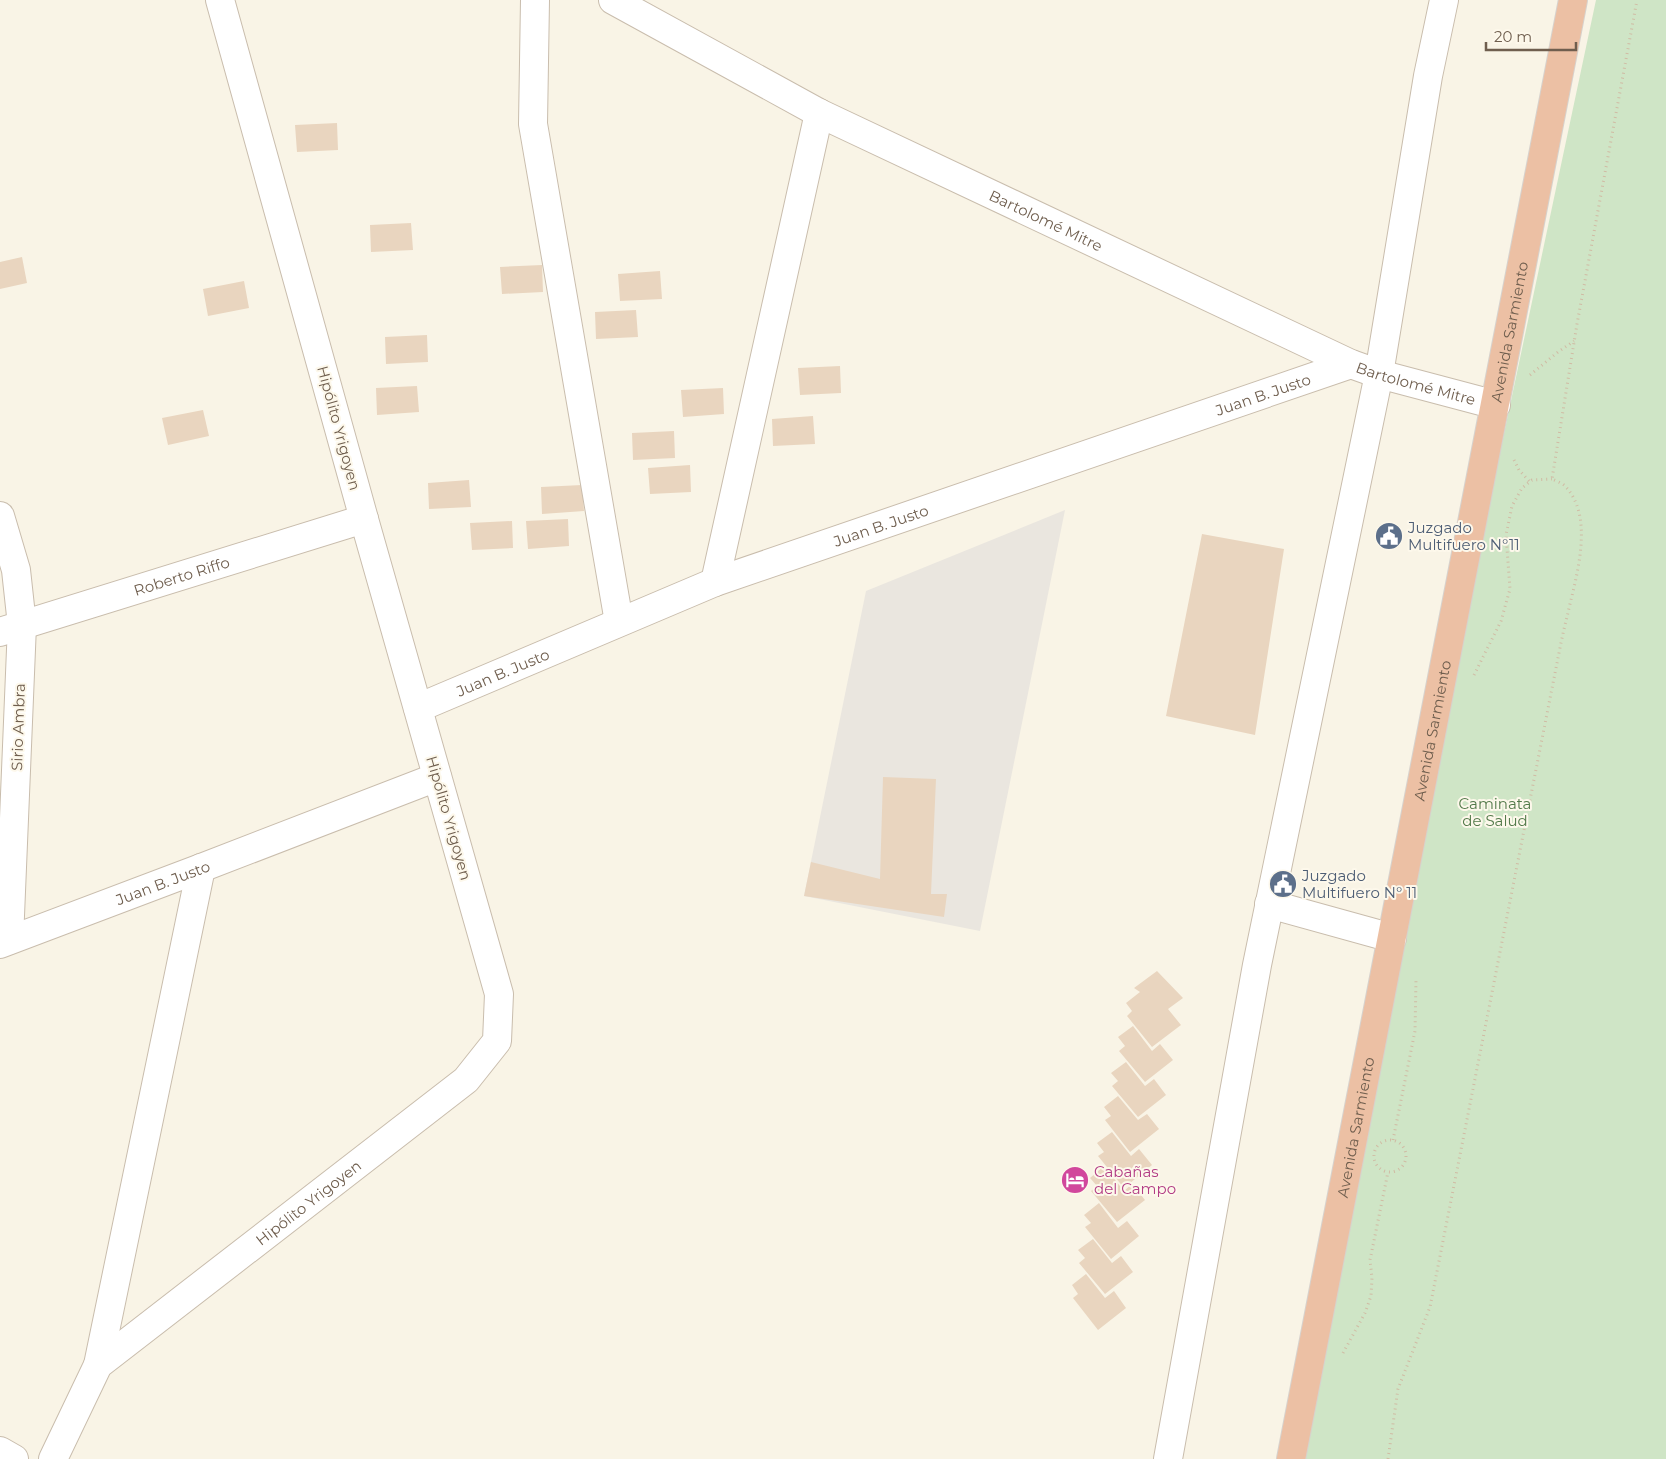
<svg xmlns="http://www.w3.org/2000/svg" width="1666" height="1459" font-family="Montserrat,sans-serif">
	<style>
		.industrial { fill: #eae6df }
		.green { fill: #cfe5c6 }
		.building { fill: #e9d5bf }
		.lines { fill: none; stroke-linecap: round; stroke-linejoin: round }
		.street-casing { stroke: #c9bdad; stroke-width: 30 }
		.highway-casing { stroke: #d7d2cd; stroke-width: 30 }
		.path { stroke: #d0bba4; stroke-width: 3; stroke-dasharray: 1 4; stroke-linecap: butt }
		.street { stroke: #fff; stroke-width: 28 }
		.highway { stroke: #ecc0a4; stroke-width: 28 }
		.labels { text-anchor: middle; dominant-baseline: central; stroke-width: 4; stroke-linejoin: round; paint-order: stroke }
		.street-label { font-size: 15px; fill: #6f5e4e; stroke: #fdf8eb }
		.service-label { font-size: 15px; fill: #4e5e75; stroke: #fdf8eb; text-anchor: start }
		.park-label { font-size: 15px; fill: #537a4a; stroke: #fdf8eb }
		.hotel-label { font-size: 15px; fill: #b23c85; stroke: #fdf8eb; text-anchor: start }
	</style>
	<rect width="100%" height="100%" fill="#f9f4e6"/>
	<path class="industrial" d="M1065,510l-85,421 -176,-35 62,-305z"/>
	<path class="green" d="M1596,0h70v1459h-361l21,-107 26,-170 118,-588z"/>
	<path class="building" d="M337,123l1,27 -41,2 -2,-27z
		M411,223l2,27 -42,2 -1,-27z
		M22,257l5,26 -27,6v-27z
		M542,265l1,27 -41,2 -2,-27z
		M660,271l2,28 -42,2 -2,-27z
		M244,281l5,27 -41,8 -5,-27z
		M636,310l2,27 -42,2 -1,-27z
		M427,335l1,27 -42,2 -1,-27z
		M840,366l1,27 -41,2 -2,-27z
		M417,386l2,26 -42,3 -1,-27z
		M723,388l1,26 -41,3 -2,-27z
		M203,410l6,26 -41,9 -6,-27z
		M813,416l2,28 -42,2 -1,-27z
		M674,431l1,27 -42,2 -1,-27z
		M690,465l1,27 -41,2 -2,-26z
		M469,480l2,27 -42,2 -1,-26z
		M582,485l2,26 -42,3 -1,-27z
		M568,519l1,27 -41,3 -2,-28z
		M512,521l1,27 -41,2 -2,-27z
		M1202,534l82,15 -29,186 -89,-19z
		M883,777l53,2 -5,115h16l-3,23 -140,-21 7,-34 69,17z
		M1157,971l26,27 -15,11 13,16 -29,22 -25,-31 5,-5 -6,-8 14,-11 -6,-4z
		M1133,1026l19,25 8,-7 13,16 -28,22 -26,-31 6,-5 -7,-9z
		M1126,1062l19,24 9,-7 12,16 -28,22 -26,-31 6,-5 -7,-8z
		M1118,1096l20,24 9,-6 12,15 -29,23 -25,-32 6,-4 -7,-9z
		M1112,1132l19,24 8,-7 13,16 -28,23 -26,-32 6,-4 -7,-9z
		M1104,1166l20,25 8,-7 13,16 -28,22 -26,-31 6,-5 -7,-8z
		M1099,1203l19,25 9,-7 12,15 -28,23 -26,-32 6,-4 -7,-8z
		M1093,1239l19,24 9,-7 12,16 -28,22 -26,-31 6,-5 -7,-8z
		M1086,1274l19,24 9,-7 12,17 -28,22 -25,-32 5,-4 -6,-9z"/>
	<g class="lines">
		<defs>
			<g id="street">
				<path d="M535,0l-2,124 86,498"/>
				<path id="s1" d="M613,0l206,113 532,251 28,10 117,31"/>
				<path d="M0,516l16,54 6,55 -13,315"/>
				<path d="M715,582l104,-469"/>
				<path id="s2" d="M0,632l364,-113"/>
				<path id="s3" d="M418,708l297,-126 636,-218"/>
				<path d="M1269,904l123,34"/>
				<path id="s4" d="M0,944l201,-76 236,-91"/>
				<path d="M98,1365l103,-497"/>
				<path d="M0,1451l14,8"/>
				<path id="s5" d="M53,1459l45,-94 368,-285 31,-39 2,-47 -135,-475 -144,-519"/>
				<path d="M1168,1459l89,-494 122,-591 49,-298 16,-76"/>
			</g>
			<g id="highway">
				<path id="s6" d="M1291,1459l282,-1459"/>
			</g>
		</defs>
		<use href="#street" class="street-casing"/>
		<use href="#highway" class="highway-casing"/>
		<path class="path" d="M1530,375l28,-23 16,-11
			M1514,460l5,10 11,12
			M1474,675l27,-54 9,-32 -4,-54 6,-29 10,-18 10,-8 20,-1
			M1374 1156a16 16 0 1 1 32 0a16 16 0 1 1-32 0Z
			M1393,1140l22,-109 1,-51
			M1343,1353l22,-40 6,-17 1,-18 -2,-18 18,-88
			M1388,1459l10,-70 32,-82 127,-644c3,-15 6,-31 10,-46 8,-37 29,-99 -2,-131 -3,-3 -9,-5 -13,-7l25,-155 60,-324"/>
		<use href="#street" class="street"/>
		<use href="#highway" class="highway"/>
	</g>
	<defs>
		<symbol id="civic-disc" viewBox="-11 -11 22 22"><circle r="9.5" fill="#5c6f8a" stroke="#fdf8eb"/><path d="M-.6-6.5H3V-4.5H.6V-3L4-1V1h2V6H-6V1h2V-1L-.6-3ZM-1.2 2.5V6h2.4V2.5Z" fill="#fff"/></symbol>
		<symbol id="hotel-disc" viewBox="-11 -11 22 22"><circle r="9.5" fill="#d1479c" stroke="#fdf8eb"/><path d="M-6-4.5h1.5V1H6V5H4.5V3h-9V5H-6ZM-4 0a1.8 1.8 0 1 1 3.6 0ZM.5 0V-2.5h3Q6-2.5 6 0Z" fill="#fff"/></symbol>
	</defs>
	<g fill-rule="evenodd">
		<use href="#civic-disc" x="1373" y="520" width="32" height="32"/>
		<use href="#civic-disc" x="1267" y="868" width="32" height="32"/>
		<use href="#hotel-disc" x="1059" y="1164" width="32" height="32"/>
	</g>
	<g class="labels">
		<g class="street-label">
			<text stroke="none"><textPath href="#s1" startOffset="486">Bartolomé Mitre</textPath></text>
			<text stroke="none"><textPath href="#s6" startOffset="1148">Avenida Sarmiento</textPath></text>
			<text stroke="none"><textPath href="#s1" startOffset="891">Bartolomé Mitre</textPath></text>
			<text stroke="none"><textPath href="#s3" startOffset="902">Juan B. Justo</textPath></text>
			<text transform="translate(339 428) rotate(75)">Hipólito Yrigoyen</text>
			<text stroke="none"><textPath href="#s3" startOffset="498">Juan B. Justo</textPath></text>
			<text stroke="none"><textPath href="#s2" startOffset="190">Roberto Riffo</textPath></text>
			<text stroke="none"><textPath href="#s3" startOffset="92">Juan B. Justo</textPath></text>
			<text transform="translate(18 727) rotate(-88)">Sirio Ambra</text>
			<text stroke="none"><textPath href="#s6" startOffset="742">Avenida Sarmiento</textPath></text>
			<text transform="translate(449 818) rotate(74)">Hipólito Yrigoyen</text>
			<text stroke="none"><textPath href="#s4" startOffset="174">Juan B. Justo</textPath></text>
			<text stroke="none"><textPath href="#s6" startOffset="338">Avenida Sarmiento</textPath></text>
			<text stroke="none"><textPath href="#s5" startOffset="370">Hipólito Yrigoyen</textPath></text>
		</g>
		<g class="service-label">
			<text x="1408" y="527">Juzgado<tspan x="1408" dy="17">Multifuero N°11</tspan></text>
			<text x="1302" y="875">Juzgado<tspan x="1302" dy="17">Multifuero N° 11</tspan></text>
		</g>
		<g class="park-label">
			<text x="1495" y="803">Caminata<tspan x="1495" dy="17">de Salud</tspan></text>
		</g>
		<g class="hotel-label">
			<text x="1094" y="1171">Cabañas<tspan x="1094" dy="17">del Campo</tspan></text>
		</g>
	</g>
	<path d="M1486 42v8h90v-8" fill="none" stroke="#6f5e4e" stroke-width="2.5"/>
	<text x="1494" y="42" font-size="15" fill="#6f5e4e" stroke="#fdf8eb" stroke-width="4" paint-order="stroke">20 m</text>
</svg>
